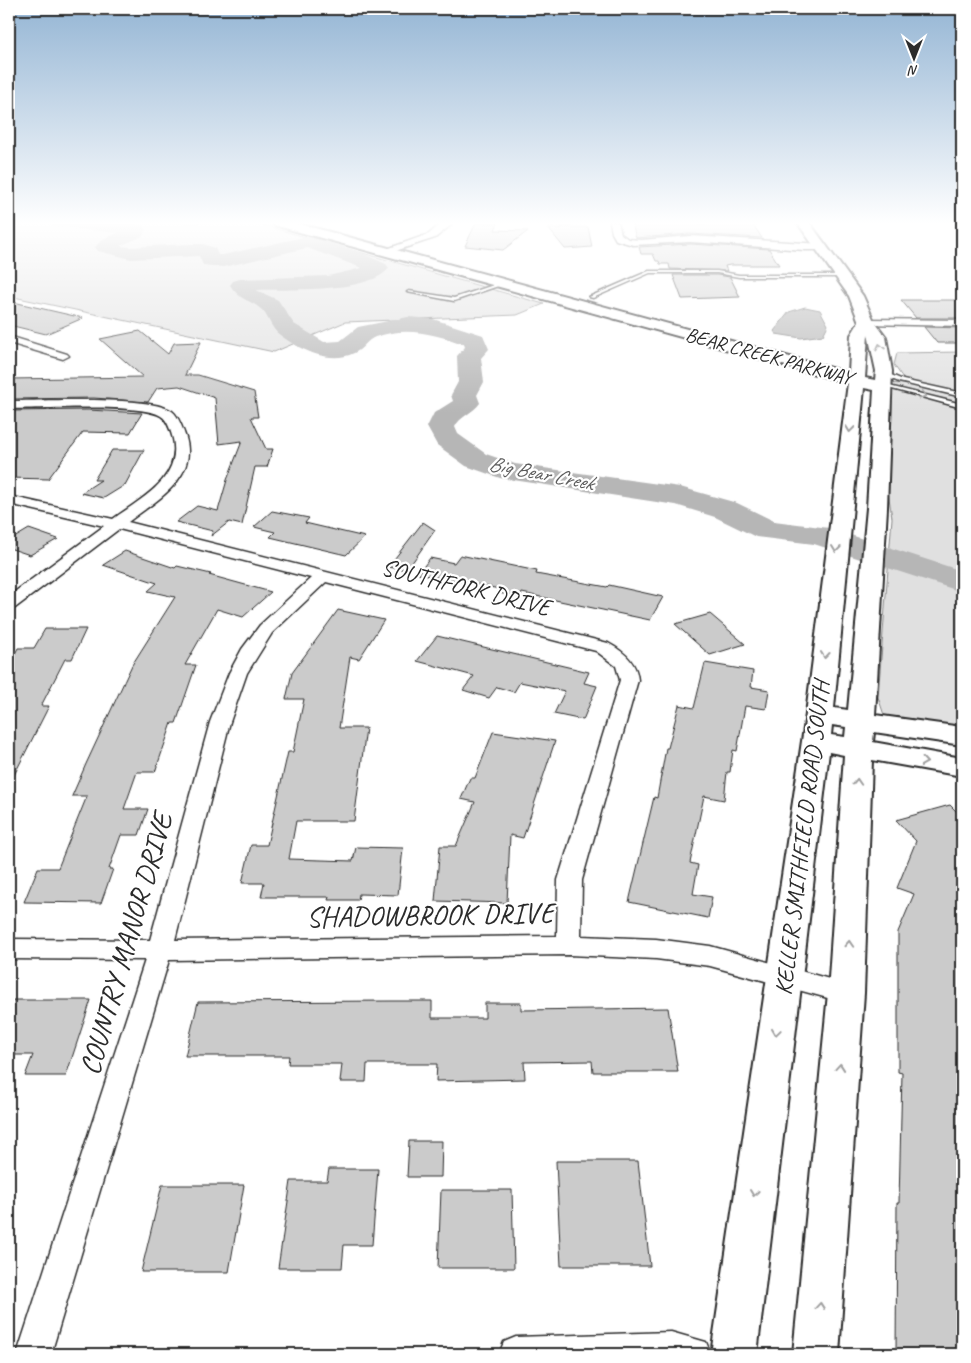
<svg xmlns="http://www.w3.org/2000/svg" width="971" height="1363" font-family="Caveat,sans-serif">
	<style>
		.green { fill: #e0e0e0; stroke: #868686 }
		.water { fill: #b6b6b6; stroke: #7e7e7e }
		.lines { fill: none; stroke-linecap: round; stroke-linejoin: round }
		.river { fill: #b6b6b6; fill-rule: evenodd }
		.building { fill: #cbcbcb; stroke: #2b2b2b }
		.service-casing { stroke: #2b2b2b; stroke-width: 3 }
		.minor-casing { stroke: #2b2b2b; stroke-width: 3 }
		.secondary-casing { stroke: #2b2b2b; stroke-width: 4 }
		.service { fill: #fff; fill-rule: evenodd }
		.minor { fill: #fff; fill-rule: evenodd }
		.secondary { fill: #fff; fill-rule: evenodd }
		.oneway { stroke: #a0a0a0 }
		.labels { text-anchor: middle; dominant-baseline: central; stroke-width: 4.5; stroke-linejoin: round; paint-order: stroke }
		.far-street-label { font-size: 20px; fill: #2b2b2b; stroke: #fff }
		.far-water-label { font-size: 21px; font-style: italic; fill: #5c5c5c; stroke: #fff }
		.street-label { font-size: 24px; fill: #2b2b2b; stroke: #fff }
		.near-street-label { font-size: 29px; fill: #2b2b2b; stroke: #fff }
	</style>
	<rect width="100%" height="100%" fill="#fff"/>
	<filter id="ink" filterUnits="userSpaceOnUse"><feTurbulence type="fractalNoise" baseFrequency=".02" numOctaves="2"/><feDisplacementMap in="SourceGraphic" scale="10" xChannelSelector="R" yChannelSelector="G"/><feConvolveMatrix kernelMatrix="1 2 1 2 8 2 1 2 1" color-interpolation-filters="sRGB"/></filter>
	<g filter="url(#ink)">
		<path class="green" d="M9,222h243l292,82 -27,11 -172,7 -71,30 -265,-56z
			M962,352v378l-77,-12 -7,-21 14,-179 -12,-82 -1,-53 28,1 -13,-19 3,-12z"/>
		<path class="water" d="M805,307l15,3 8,15 -5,10 -22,3 -25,-4 -2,-3 15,-19z"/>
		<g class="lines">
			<path class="river" d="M49,222h73l22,3 2,4 -3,7 -23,10 11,1 59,-3h13l12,4 3,7h5l85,-19 49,15 29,13 3,4c-17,25 -104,21 -133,22l22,10 16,24 30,18 16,-1 18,-14 50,-10 25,2 50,16 6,14 -8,9 3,24 -7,13 3,8c-6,9 -21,14 -25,24l3,7 28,20 29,10 165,23 57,16 37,18 55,7 133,43v21l-148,-48 -58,-7 -41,-20 -39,-12 -176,-27 -34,-12 -29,-21 -10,-18 7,-14 19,-12 -2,-6 7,-13 -1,-26 8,-9 -1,-3c-30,-10 -57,-18 -89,-7 -8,3 -13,13 -21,16 -25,12 -55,-4 -74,-18 -9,-6 -11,-18 -18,-25 -11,-11 -20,-7 -32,-25l3,-4 7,-2 88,-3 34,-8 -55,-20 -84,19 -20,-2 -4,-9 -68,3 -33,-8 -3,-4 8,-8 15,-6 -60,-6 -6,-1z"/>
		</g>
		<path class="building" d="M476,223h22l-3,7 33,1 -25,19 -38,-4z
			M676,223h76l10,15 -72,-4 -54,4 -4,-14z
			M561,227h27l4,20 -27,2 -17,-21h14z
			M690,244l79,5 10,16h-49l-5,1 2,5 -57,-2 -1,-5h-9l-1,-3h-3l-3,-7h-12l-2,-7z
			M673,275h44l13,2 10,20 -58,2z
			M901,300h61v18h-46z
			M9,301l74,17 -37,16 -37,-9z
			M924,327l38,1v15h-25z
			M140,331l28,23 6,-11 27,-1 -16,33h13l56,17 4,25h-7l15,32h7l-6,18h-12l-13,58 -13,-3 -18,14 2,-5 -37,-9 21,-16 21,5 9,-31 15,-39 -23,3 -4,-46 -36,-12 -22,2 -9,14 -54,-4 -85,1v-20l134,-2 -43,-38z
			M88,410l54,3 -12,20 -47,-1 -35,47 -39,-1v-67z
			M112,450h32l-19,35 -21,13 -23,-5 20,-13h-7z
			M272,511l37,7 -4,5 60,14 -19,18 -76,-18 5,-5 -21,-5z
			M423,522l12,8 -28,40 -19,-3z
			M29,529l29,10 -28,16 -21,-7v-7z
			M125,551l50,17 2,-2 34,8 -2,1 62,17 -28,25 -26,-8 -32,56h11l-20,58h-4l-17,49h-18l-13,37h24l-9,26h-18l-12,34h4l-12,34 -77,-1 14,-34h20l29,-72h-15l14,-32 46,-99 43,-68 -27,-6 9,-8 -54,-18z
			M460,555l77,16 -1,3 71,13 2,-2 54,12 -13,23 -128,-27 -2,4 -22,-4 2,-4 -82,-15 12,-16 24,5z
			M338,610l46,10 -25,39 -9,-2 -11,71h27l-12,93h-58l-7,38 64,2 3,-14 47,1 -5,47 -39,-1 -1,6h-30l1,-3h-68l3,-14h-22l9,-38h16l21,-93h5l11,-53h-18l6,-26z
			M710,614l35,30 -35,11 -35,-31z
			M45,629h41l-14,30h-7l-24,47h8l-40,79v-120l9,-17h16z
			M437,636l152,36 -5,11 13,3 -14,34 -29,-6 11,-23 -45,-9 -6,10 -17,-5 -8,11 -26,-8 11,-14 -57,-15z
			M705,663l48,8 -2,16 18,3 -3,19 -21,-3 -8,45 -4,-1 -3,22h-3l-3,28 -20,-4 -14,67 8,2 -5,29 19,3 -4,21 -79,-16 25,-105 3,1 9,-50h2l11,-43 15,3z
			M493,732l62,9 -32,97 -13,-3 -3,68 -72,-2 5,-55h16l19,-44 -14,-3 9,-21h5z
			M950,805l12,12v537h-66l1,-151h2l3,-130 -4,-1v-140l16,-38 -17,-6 19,-47 -20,-21z
			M13,1000h78l-25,76h-41l8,-21h-24v-45z
			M392,1001h40v17h53v-15h36v7l147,-2 10,64h-85l-1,-11 -68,1 1,17 -89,2 1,-17h-70l-1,18h-26l2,-18h-54l1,-8h-104l13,-54z
			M409,1141h33l-1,36h-34z
			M556,1161h82l12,105h-89z
			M329,1169h49l-6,76h-28l-2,23h-64l13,-87h36z
			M162,1185h82l-15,87h-88z
			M441,1190h71l2,78h-76z"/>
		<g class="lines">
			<defs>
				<path id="service" d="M649,271h68l22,4h105l2,1 -2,1h-105l-22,-4h-67l-57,25 -4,-1z
					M503,282l4,1 -53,18 -47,-9 2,-1 45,7z
					M884,372l19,8 59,13v4l-63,-15 -17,-7v-2z
					M881,384l81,20v4l-81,-22z"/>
				<path id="minor" d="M443,222h8v3l-16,13 -49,16 -5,-3 48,-17z
					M610,222h8l3,12 7,5 13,1 49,-4 132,8 5,3 -5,3h-17l-115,-8 -57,3 -17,-5 -4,-7z
					M867,319l95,1v6l-99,-2v-4z
					M9,336l58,18 2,2 -6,3 -54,-16z
					M9,401c33,0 139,-6 163,10 7,5 11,19 14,27 12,41 -31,63 -58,84l480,121c15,8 29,19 30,37l-56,200 -1,56 75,3 54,7 145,40 4,7 -4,7 -9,3 -136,-37 -54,-7 -87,-4 -400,5 -118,394h-34l128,-394 -136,-1v-20l141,1 60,-218 19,-49 13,-24 18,-24 51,-47 -192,-49 -104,79 -6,1v-13l95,-70 -95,-22v-8l104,23c27,-20 69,-40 60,-80 -2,-7 -5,-19 -12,-23 -20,-13 -123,-7 -152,-7zM326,582l270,69 20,15 4,14 -62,200 -1,56 -382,4 55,-218 17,-49 25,-40z
					M671,1332l35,10 5,12h-212l5,-12 12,-5z"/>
				<path id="secondary" d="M272,222h21l556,151 2,-38 8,-13 -10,-26 -52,-74h12l54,74 11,25 12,16 6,34 -5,137 -12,207 87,12v18l-88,-13 -1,10 89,16v18l-90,-16 -8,233 -25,361h-46l35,-361 16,-238 -15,-3 -72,602h-46l95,-640 42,-331 -574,-158zM868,334l8,37 -1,9 -10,-2zM864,388l10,2 -7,118 -19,202 -14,-2zM832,725l14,2 -1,10 -14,-2z"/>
			</defs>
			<use href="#service" class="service-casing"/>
			<use href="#minor" class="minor-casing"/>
			<use href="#secondary" class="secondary-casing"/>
			<use href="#service" class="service"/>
			<use href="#minor" class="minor"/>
			<use href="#secondary" class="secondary"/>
		</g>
		<defs><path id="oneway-chevron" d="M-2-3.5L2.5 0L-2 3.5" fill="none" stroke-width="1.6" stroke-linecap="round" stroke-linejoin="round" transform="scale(1.25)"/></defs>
		<g class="oneway">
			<use href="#oneway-chevron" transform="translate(880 347) rotate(-103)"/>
			<use href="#oneway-chevron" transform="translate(923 395) rotate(15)"/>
			<use href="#oneway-chevron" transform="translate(850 429) rotate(97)"/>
			<use href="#oneway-chevron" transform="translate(836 549) rotate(97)"/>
			<use href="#oneway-chevron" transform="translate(825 655) rotate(96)"/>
			<use href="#oneway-chevron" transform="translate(924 762) rotate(9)"/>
			<use href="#oneway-chevron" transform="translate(857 782) rotate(-87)"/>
			<use href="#oneway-chevron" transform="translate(849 944) rotate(-87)"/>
			<use href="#oneway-chevron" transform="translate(776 1032) rotate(98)"/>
			<use href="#oneway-chevron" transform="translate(840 1067) rotate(-85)"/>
			<use href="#oneway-chevron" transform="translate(754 1193) rotate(97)"/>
			<use href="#oneway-chevron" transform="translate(820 1306) rotate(-85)"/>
		</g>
	</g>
	<linearGradient id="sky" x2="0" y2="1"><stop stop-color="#94b5d4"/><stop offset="0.54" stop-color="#fff"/><stop offset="1" stop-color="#fff" stop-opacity="0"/></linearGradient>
	<rect width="971" height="413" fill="url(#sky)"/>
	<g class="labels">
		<g class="far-street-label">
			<text transform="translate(769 356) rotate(15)">BEAR CREEK PARKWAY</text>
		</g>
		<g class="far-water-label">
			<text transform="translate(541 473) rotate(11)">Big Bear Creek</text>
		</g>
		<g class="street-label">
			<text transform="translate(466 587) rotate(14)">SOUTHFORK DRIVE</text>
			<text transform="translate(802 838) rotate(-83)">KELLER SMITHFIELD ROAD SOUTH</text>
		</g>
		<g class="near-street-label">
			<text transform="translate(430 915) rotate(-1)">SHADOWBROOK DRIVE</text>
			<text transform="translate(126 944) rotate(-74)">COUNTRY MANOR DRIVE</text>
		</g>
	</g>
	<rect width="971" height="1363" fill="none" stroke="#fff" stroke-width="30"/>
	<rect x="15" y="15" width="941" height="1333" fill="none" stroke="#2b2b2b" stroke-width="2" filter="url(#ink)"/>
	<g transform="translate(914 58) rotate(180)" stroke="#ffffff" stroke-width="4" paint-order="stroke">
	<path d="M0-4L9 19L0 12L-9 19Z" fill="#2b2b2b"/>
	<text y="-8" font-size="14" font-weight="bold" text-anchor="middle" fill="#2b2b2b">N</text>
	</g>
</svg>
